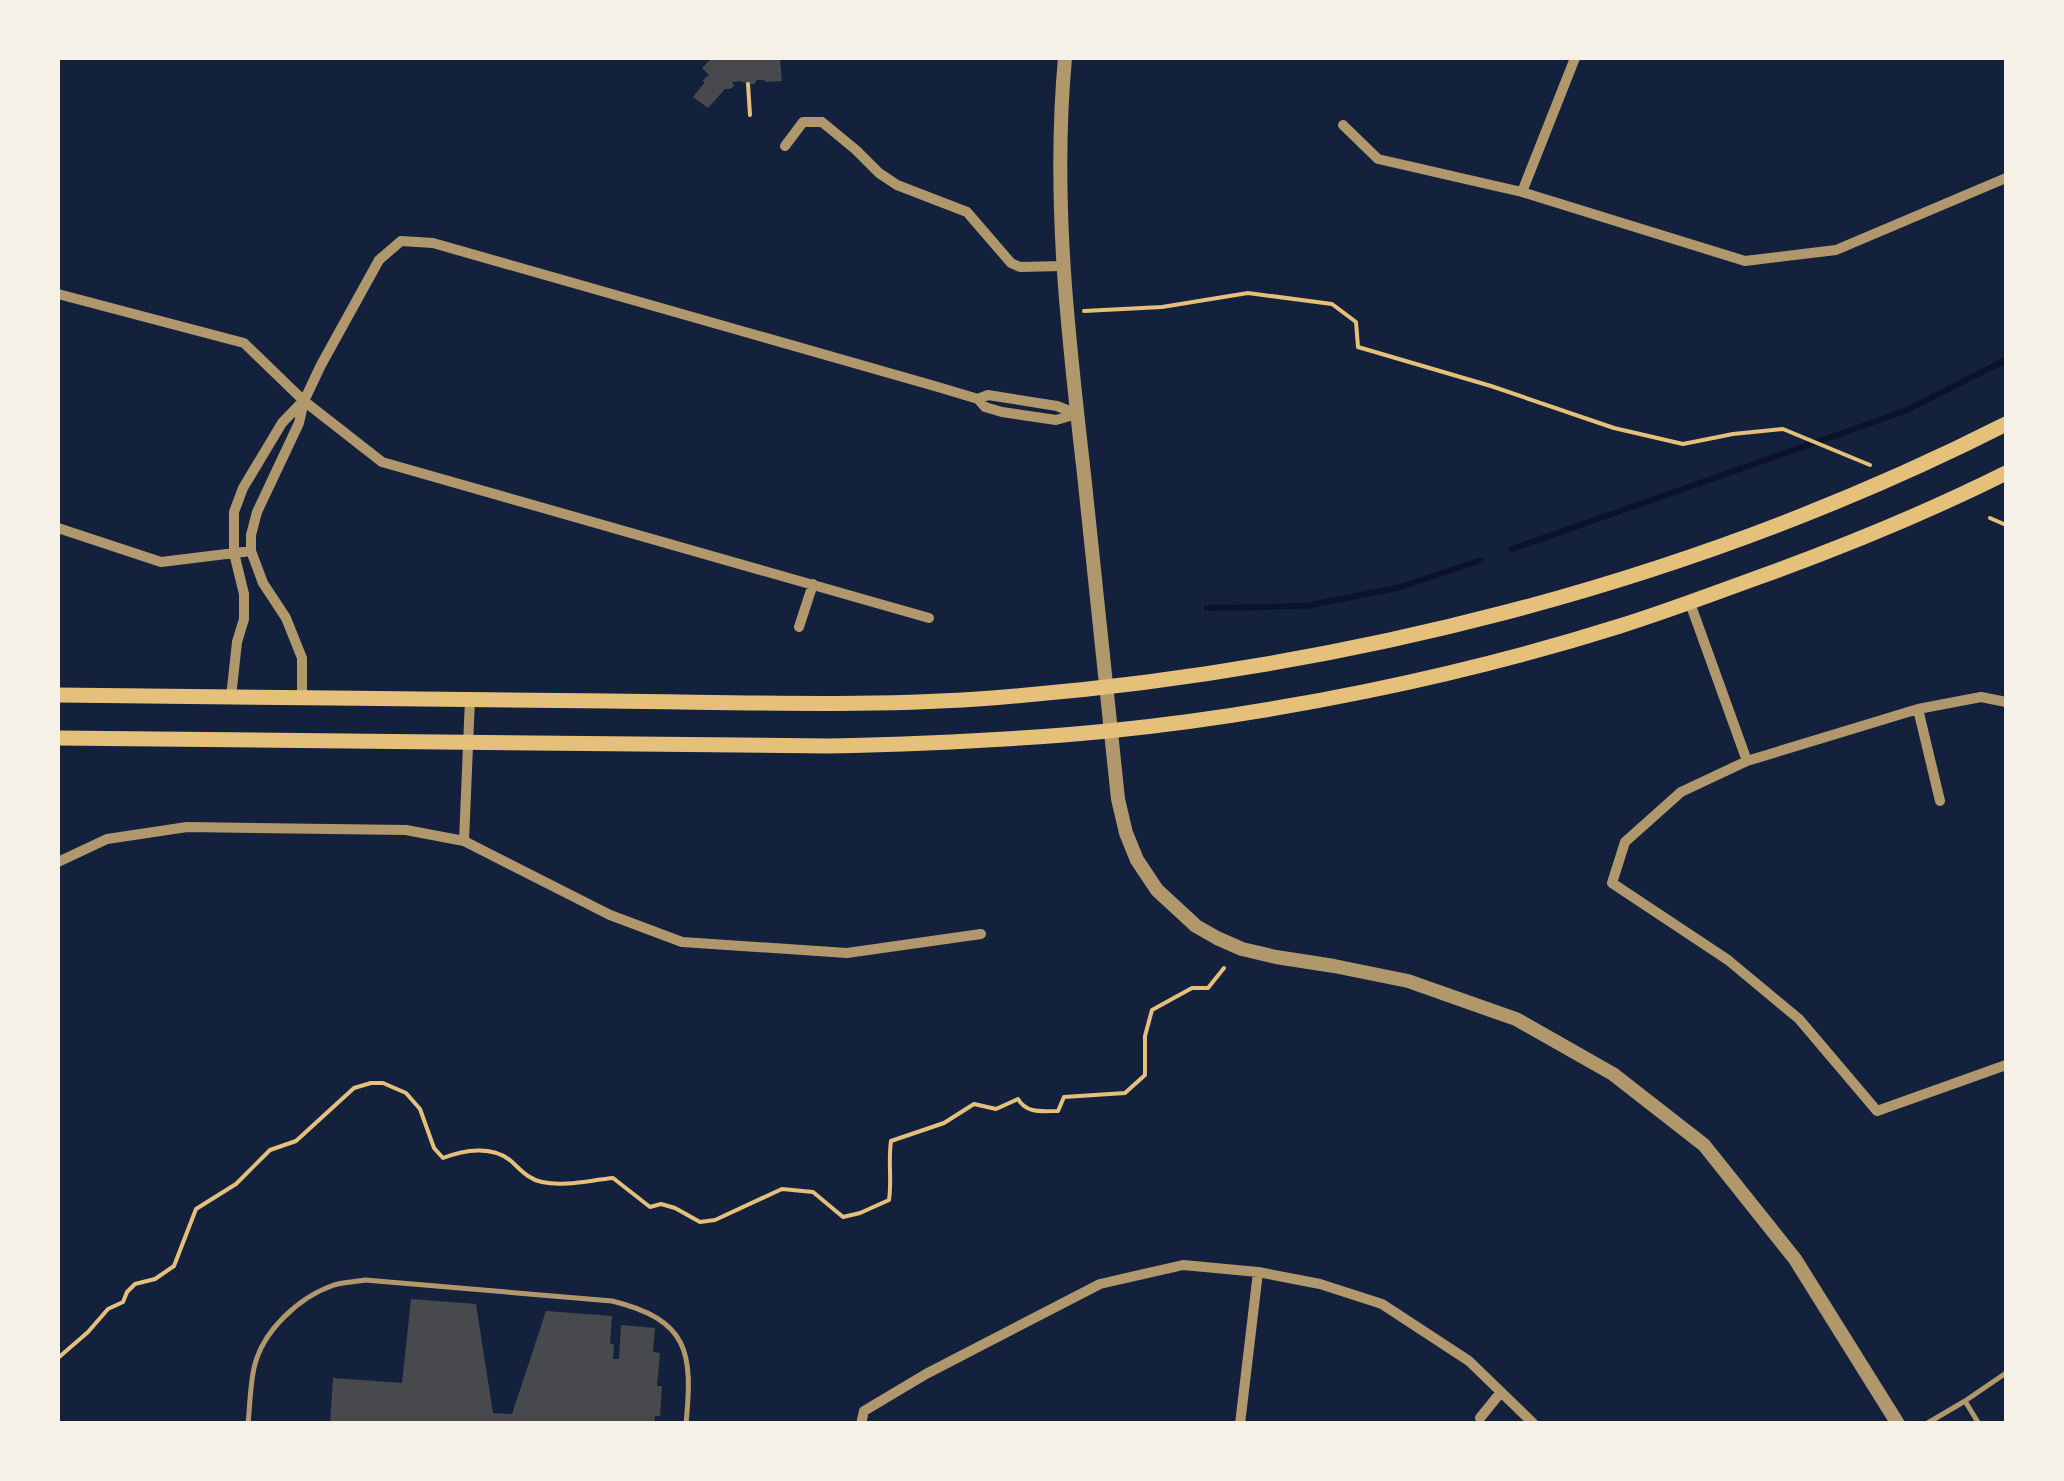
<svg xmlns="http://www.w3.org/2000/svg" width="2064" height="1481" font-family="Merriweather,serif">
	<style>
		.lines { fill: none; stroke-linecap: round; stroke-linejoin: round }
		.stream { stroke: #0b132b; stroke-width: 6 }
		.building { fill: #48494c }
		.path { stroke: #e5c07b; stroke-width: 4 }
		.service { stroke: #b1986c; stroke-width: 5 }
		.minor { stroke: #b1986c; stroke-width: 10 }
		.tertiary { stroke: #b1986c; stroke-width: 14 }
		.secondary { stroke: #e5c07b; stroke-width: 15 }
	</style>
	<rect width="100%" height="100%" fill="#14213d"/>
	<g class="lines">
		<path class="stream" d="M1512,549l393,-138 101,-51
			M1207,608l99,-2 91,-18 84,-28"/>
	</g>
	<path class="building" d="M708,58h70l2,1 2,22 -15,1 -4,-2h-6l-3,4h-6l-8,-3 -8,1 2,4 -4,3h-5l-17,19 -15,-11 12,-15 -3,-1 7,-6 -7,-7 8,-8z
		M411,1299l65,5 17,109 19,1 34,-103 66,5 -2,28h4l-1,15h6l2,-34 34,3 -2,24 7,1 -3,33h5l-2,30h-5l-1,8h-324l3,-46 69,5z"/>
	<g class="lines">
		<path class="path" d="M748,84l2,31
			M1084,311l78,-4 86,-14 84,11 24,18 2,25 133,39 123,42 69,16 50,-10 50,-5 87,36
			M1990,518l16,7
			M58,1358l30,-26 20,-23 15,-7 4,-10 8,-8 20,-5 19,-13 22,-57 40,-25 34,-34 26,-9 58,-53 17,-5h12l23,10 14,16 14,39 9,10c21,-8 49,-13 68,3 10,9 17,18 31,21 22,5 49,-2 71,-4l37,29 11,-3 14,4 25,14 15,-2 67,-31 31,3 30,25 17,-4 29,-13c3,-20 -1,-39 2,-59l53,-18 30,-19 22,5 22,-10c9,15 24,12 40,12l6,-14 61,-4 20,-18v-39l7,-26 40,-22h16l16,-20"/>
		<path class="service" d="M1965,1401l41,-28
			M248,1424c2,-19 2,-38 6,-56 8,-37 45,-71 80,-83 10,-3 21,-3 31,-5l247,21c77,19 81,51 74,123
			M1926,1424l39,-23 14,23"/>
		<path class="minor" d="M1343,125l35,34 144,33 223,69 91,-11 170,-72
			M785,146l18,-24h19l34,28 23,23 18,12 70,27 44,51 9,4 42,-1
			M1522,192l53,-134
			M58,294l186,49 60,58 78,61 547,156
			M978,399l10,-4 69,11 20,8
			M58,528l103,34 90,-11
			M1690,603l57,158
			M799,627l14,-43
			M231,697l6,-55 7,-23v-25l-10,-41v-41l9,-24 39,-65 21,-22
			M302,697v-39l-16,-40 -23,-35 -12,-32v-16l6,-23 42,-89 5,-22 17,-36 58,-105 22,-19 32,2 505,144 40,12 7,8 17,5 54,8 21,-6
			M2006,702l-25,-5 -63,12 -171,52 -66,31 -56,50 -13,41 116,77 71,59 78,92 129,-46
			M1918,709l22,92
			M464,841l6,-142
			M58,862l49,-23 80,-12 219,3 58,11 146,74 72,27 165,11 134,-19
			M1480,1418l21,-26
			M861,1424l3,-13 62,-37 174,-90 83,-19 75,7 62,12 62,20 87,57 65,63
			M1240,1424l18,-152"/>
		<path class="tertiary" d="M1065,58c-13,140 3,277 19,416 12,109 23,217 34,325l8,34 11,27 20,30 39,36 21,12 25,11 34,8 58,9 74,15 108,38 97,55 91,71 91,114 103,165"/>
		<path class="secondary" d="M58,695c183,2 367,4 550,6 123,1 247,6 370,-2 356,-26 710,-114 1028,-275
			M58,738l770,8c94,-2 187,-6 280,-15 168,-17 350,-54 512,-105 48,-15 95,-33 142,-50 83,-30 166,-64 244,-103"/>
	</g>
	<rect width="2064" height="1481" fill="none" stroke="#f6f1e7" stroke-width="120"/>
</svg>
